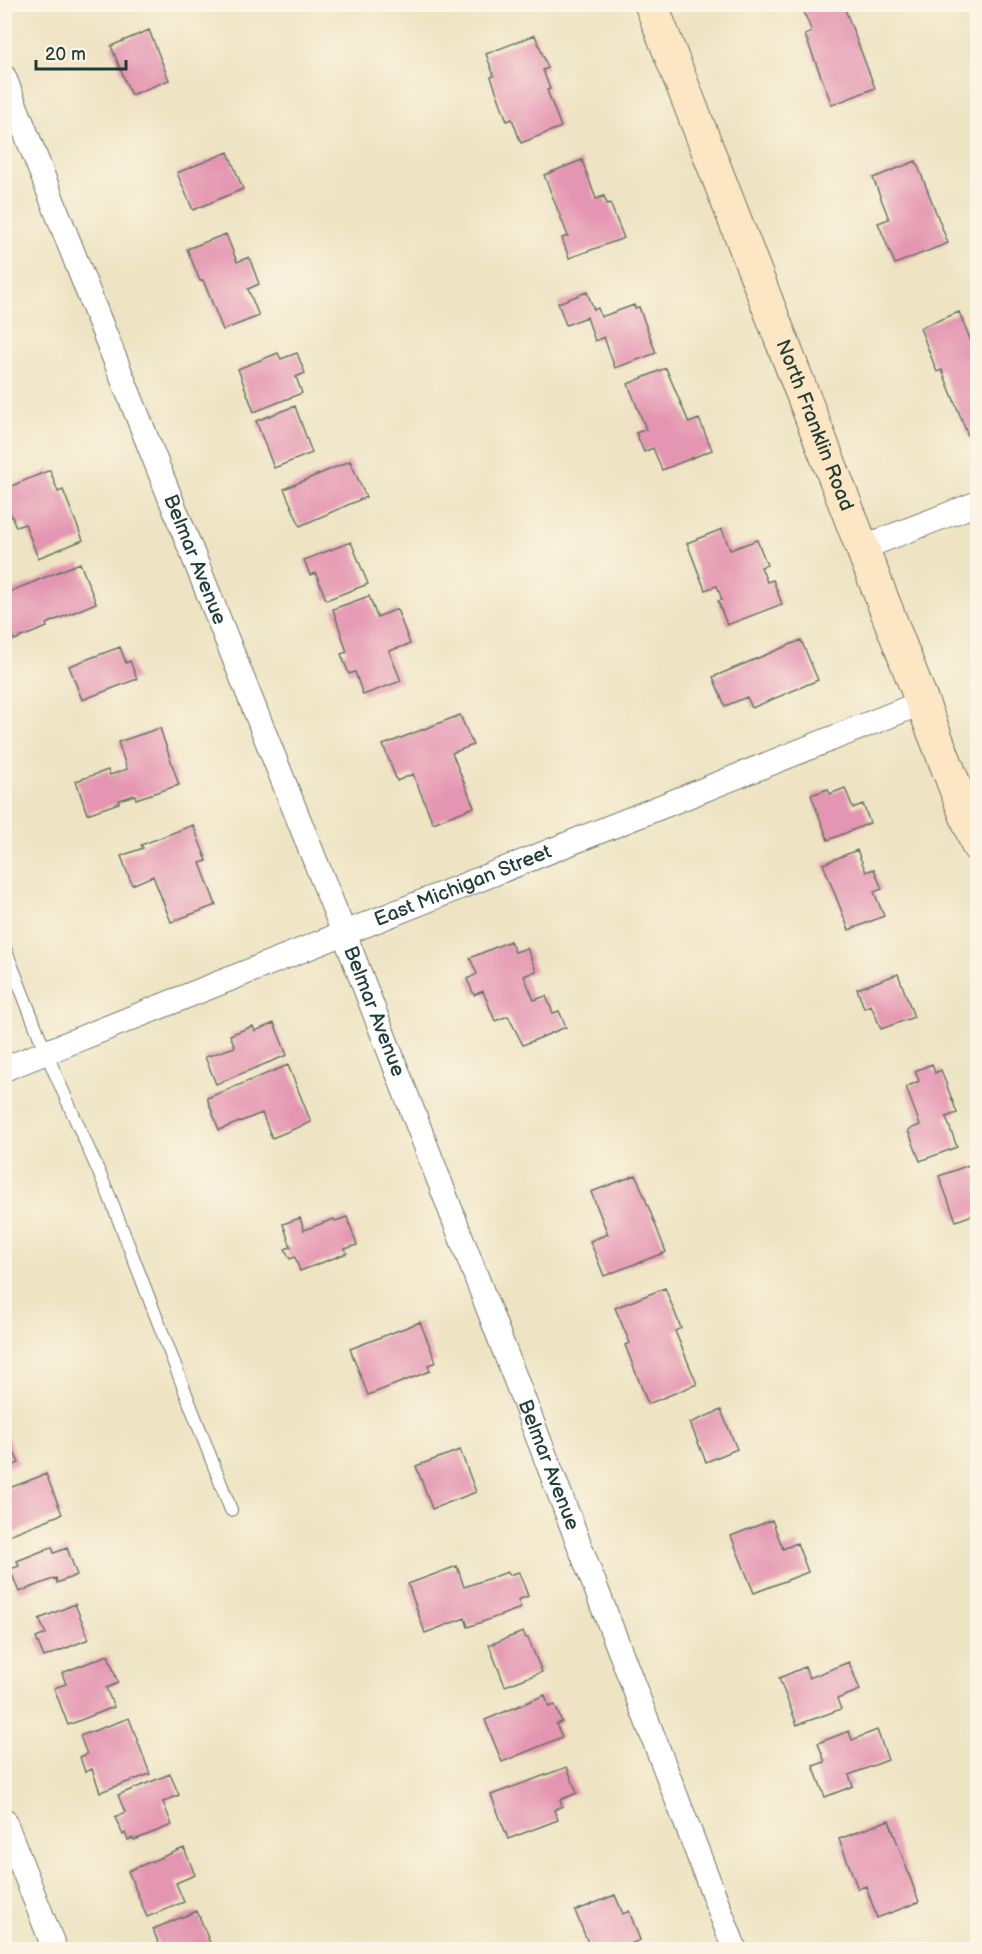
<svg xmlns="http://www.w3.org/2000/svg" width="982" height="1954" font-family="'Balsamiq Sans',sans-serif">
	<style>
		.building { fill: #e495b1 }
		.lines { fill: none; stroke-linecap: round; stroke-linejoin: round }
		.service-casing { stroke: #677766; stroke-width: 14 }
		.minor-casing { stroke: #677766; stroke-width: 26 }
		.secondary-casing { stroke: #677766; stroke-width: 35 }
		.service { stroke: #fff; stroke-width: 12 }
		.minor { stroke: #fff; stroke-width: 24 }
		.secondary { stroke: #fce6c4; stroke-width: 33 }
		.labels { text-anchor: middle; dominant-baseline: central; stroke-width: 6; stroke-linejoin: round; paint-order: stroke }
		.street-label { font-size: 20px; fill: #1f3d34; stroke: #fcf5e5 }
	</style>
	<rect width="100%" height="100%" fill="#fcf5e5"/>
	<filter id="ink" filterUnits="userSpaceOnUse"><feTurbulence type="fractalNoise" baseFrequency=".0167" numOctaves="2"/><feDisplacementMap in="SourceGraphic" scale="12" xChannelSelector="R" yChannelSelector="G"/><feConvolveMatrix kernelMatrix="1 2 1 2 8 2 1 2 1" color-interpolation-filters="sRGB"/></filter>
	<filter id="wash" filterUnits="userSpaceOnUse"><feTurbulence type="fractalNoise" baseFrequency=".008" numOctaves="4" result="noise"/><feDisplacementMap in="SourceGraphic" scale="24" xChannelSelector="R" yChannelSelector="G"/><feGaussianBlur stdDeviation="1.35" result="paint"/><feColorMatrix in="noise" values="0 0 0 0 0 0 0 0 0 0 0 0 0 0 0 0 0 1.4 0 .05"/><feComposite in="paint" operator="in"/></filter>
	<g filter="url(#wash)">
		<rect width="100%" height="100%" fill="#eee3c2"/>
		<g id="blocks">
			<path class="building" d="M810,4h33l32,84 -43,17 -27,-70 7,-3 -10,-25z
				M149,30l20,50 -38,15 -20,-49z
				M535,35l13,33 -5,2 7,19 -3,1 14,37 -40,16 -9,-24 -5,2 -16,-44 3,-1 -8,-22z
				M228,152l15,37 -50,21 -16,-37z
				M582,160l14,39 8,-3 3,8 3,-1 14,35 -55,20 -7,-20 6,-2 -24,-61z
				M916,161l32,82 -53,21 -17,-41 11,-4 -16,-41z
				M226,234l11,28 12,-5 10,27 -11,5 11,27 -36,14 -20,-50 -3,1 -13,-32z
				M587,292l7,18 4,-2 3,9 33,-12 1,3 4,-1 17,46 -41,15 -11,-31 -9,4 -8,-24 -21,8 -8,-22z
				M959,312l19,46v77l-9,3 -27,-68 -5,2 -17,-44z
				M278,353l3,6 16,-6 8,20 -9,4 6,16 -48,19 -16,-43z
				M666,368l23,55 10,-4 13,31 -50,20 -9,-22 -9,4 -8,-19 10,-4 -18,-45z
				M295,406l17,47 -38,15 -18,-47z
				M350,461l16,36 -66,29 -16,-37z
				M50,470l8,22 5,-2 20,50 -45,18 -13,-34 -9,3 -12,-30v-8z
				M722,529l8,21 27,-10 10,25 -6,2 6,15 6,-2 9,24 -55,21 -9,-24 4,-1 -5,-14 -12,4 -18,-47z
				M351,542l17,42 -42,16 -10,-27 -6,2 -6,-15z
				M80,563l16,40 -50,21 1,3 -33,13 -10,-25v-21z
				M369,596l8,21 20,-8 13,35 -21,7 12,30 -38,14 -8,-23 -6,2 -8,-20 6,-2 -14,-43z
				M801,640l17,40 -66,28 -5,-11 -22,9 -12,-29z
				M120,647l6,16 4,-2 7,18 -55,21 -13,-34z
				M460,715l13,30 -21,8 22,54 -41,16 -20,-49 -16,7 -14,-36z
				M160,728l19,57 -43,14 -1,-4 -16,5v3l-32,11 -11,-33 32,-11 2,5 17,-6 -9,-27z
				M845,788l8,20 10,-4 7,19 -42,17 -17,-45 17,-6 2,5z
				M193,825l14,36 -7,2 16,42 -45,17 -18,-46 -21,9 -11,-29 22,-8 -2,-3z
				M857,850l9,22 8,-3 8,20 -8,3 10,24 -35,14 -26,-66z
				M510,941l5,11 12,-4 9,23 -12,5 10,24 12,-4 7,17 6,-2 7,16 -43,18 -15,-29 -13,5 -12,-30 -9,4 -7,-16 10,-5 -7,-16z
				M898,974l16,43 -33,12 -10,-24 -7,3 -7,-19z
				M274,1023l13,32 -71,29 -11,-27 30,-10 -5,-12 23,-9 2,5z
				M932,1064l3,9 6,-3 16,43 -11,4 11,30 -37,14 -12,-31 12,-5 -14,-38 13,-6 -4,-10z
				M288,1065l23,57 -39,16 -10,-25 -43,17 -12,-32z
				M972,1164l4,11h2v38l-22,8 -17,-45z
				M636,1175l30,77 -62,24 -14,-35 18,-7 -17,-42z
				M347,1217l10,28 -12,4 2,4 -47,18 -5,-14 -5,2 -5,-10 6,-2 -8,-23 17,-6 4,12 30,-11 1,2z
				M665,1288l16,40 -6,3 22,53 -49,20 -23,-59 5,-2 -15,-35z
				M420,1322l16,40 -8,3 2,6 -62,24 -18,-46z
				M721,1410l16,39 -31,13 -16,-39z
				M4,1430l15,33 -15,6z
				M460,1450l16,42 -44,17 -16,-43z
				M46,1474l16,40 -58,23v-47z
				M772,1520l11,29 14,-6 11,29 -54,21 -23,-57z
				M52,1547l2,6 13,-5 10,27 -20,8 -1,-5 -37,14 -9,-23 9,-3 -2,-5z
				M457,1566l7,21 44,-15 1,3 10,-3 9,24 -10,4 3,8 -53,19 -3,-9 -40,15 -17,-49z
				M75,1604l14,35 -45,18 -8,-19 10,-4 -7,-15z
				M523,1632l3,6h2l14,34 -37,14 -16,-41z
				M108,1655l10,28 -12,5 8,19 -46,18 -14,-37 12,-4 -4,-11z
				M849,1662l11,28 -23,9 4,10 -44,16 -18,-47 26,-11 4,11z
				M545,1695l4,12 6,-2 7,17 -6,2 6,13 -60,25 -17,-42z
				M129,1718l21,56 -50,18 -8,-23 -7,3 -5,-15 7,-3 -7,-18z
				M877,1730l11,30 -39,15 4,11 -28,11 -12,-31 12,-4 -7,-19 31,-12 3,9z
				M567,1767l10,26 -17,7 2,6 -8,4 4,10 -50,19 -17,-44z
				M170,1774l9,21 -16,7 9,23 -38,15 -1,-2 -5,2 -3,-7 -2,2 -8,-18 10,-5 -7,-17z
				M889,1820l30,82 -42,16 -11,-32 -8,3 -19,-50z
				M184,1848l11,27 -19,8 8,19 -37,15 -19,-46z
				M615,1895l8,19 6,-3 11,29 -24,10h-25l-16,-39z
				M197,1911l16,39h-52l-8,-21z"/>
		</g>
	</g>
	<g filter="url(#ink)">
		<use href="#blocks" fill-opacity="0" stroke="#677766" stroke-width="1.5"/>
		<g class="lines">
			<defs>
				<path id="service" d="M4,946l42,107 63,142 122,315"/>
				<g id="minor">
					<path id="s1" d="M4,77l90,230 250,626 391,1017"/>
					<path d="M862,548l116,-45"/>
					<path id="s2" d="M4,1069l917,-366"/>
					<path d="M4,1820l51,130"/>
				</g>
				<g id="secondary">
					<path id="s3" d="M651,4l327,842"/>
				</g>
			</defs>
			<use href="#service" class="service-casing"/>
			<use href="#minor" class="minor-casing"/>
			<use href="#secondary" class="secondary-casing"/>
			<use href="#service" class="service"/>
			<use href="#minor" class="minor"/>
			<use href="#secondary" class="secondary"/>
		</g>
	</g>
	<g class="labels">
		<g class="street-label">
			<text stroke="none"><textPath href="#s3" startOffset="452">North Franklin Road</textPath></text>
			<text stroke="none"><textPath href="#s1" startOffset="519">Belmar Avenue</textPath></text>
			<text stroke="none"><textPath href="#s2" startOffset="494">East Michigan Street</textPath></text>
			<text stroke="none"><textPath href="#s1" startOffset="1005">Belmar Avenue</textPath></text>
			<text stroke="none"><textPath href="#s1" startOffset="1491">Belmar Avenue</textPath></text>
		</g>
	</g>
	<rect width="982" height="1954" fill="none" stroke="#fcf5e5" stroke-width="24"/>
	<path d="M36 60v9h90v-9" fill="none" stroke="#1f3d34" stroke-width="3"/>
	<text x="45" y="60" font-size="18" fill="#1f3d34" stroke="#fcf5e5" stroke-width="4.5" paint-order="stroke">20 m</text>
</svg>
